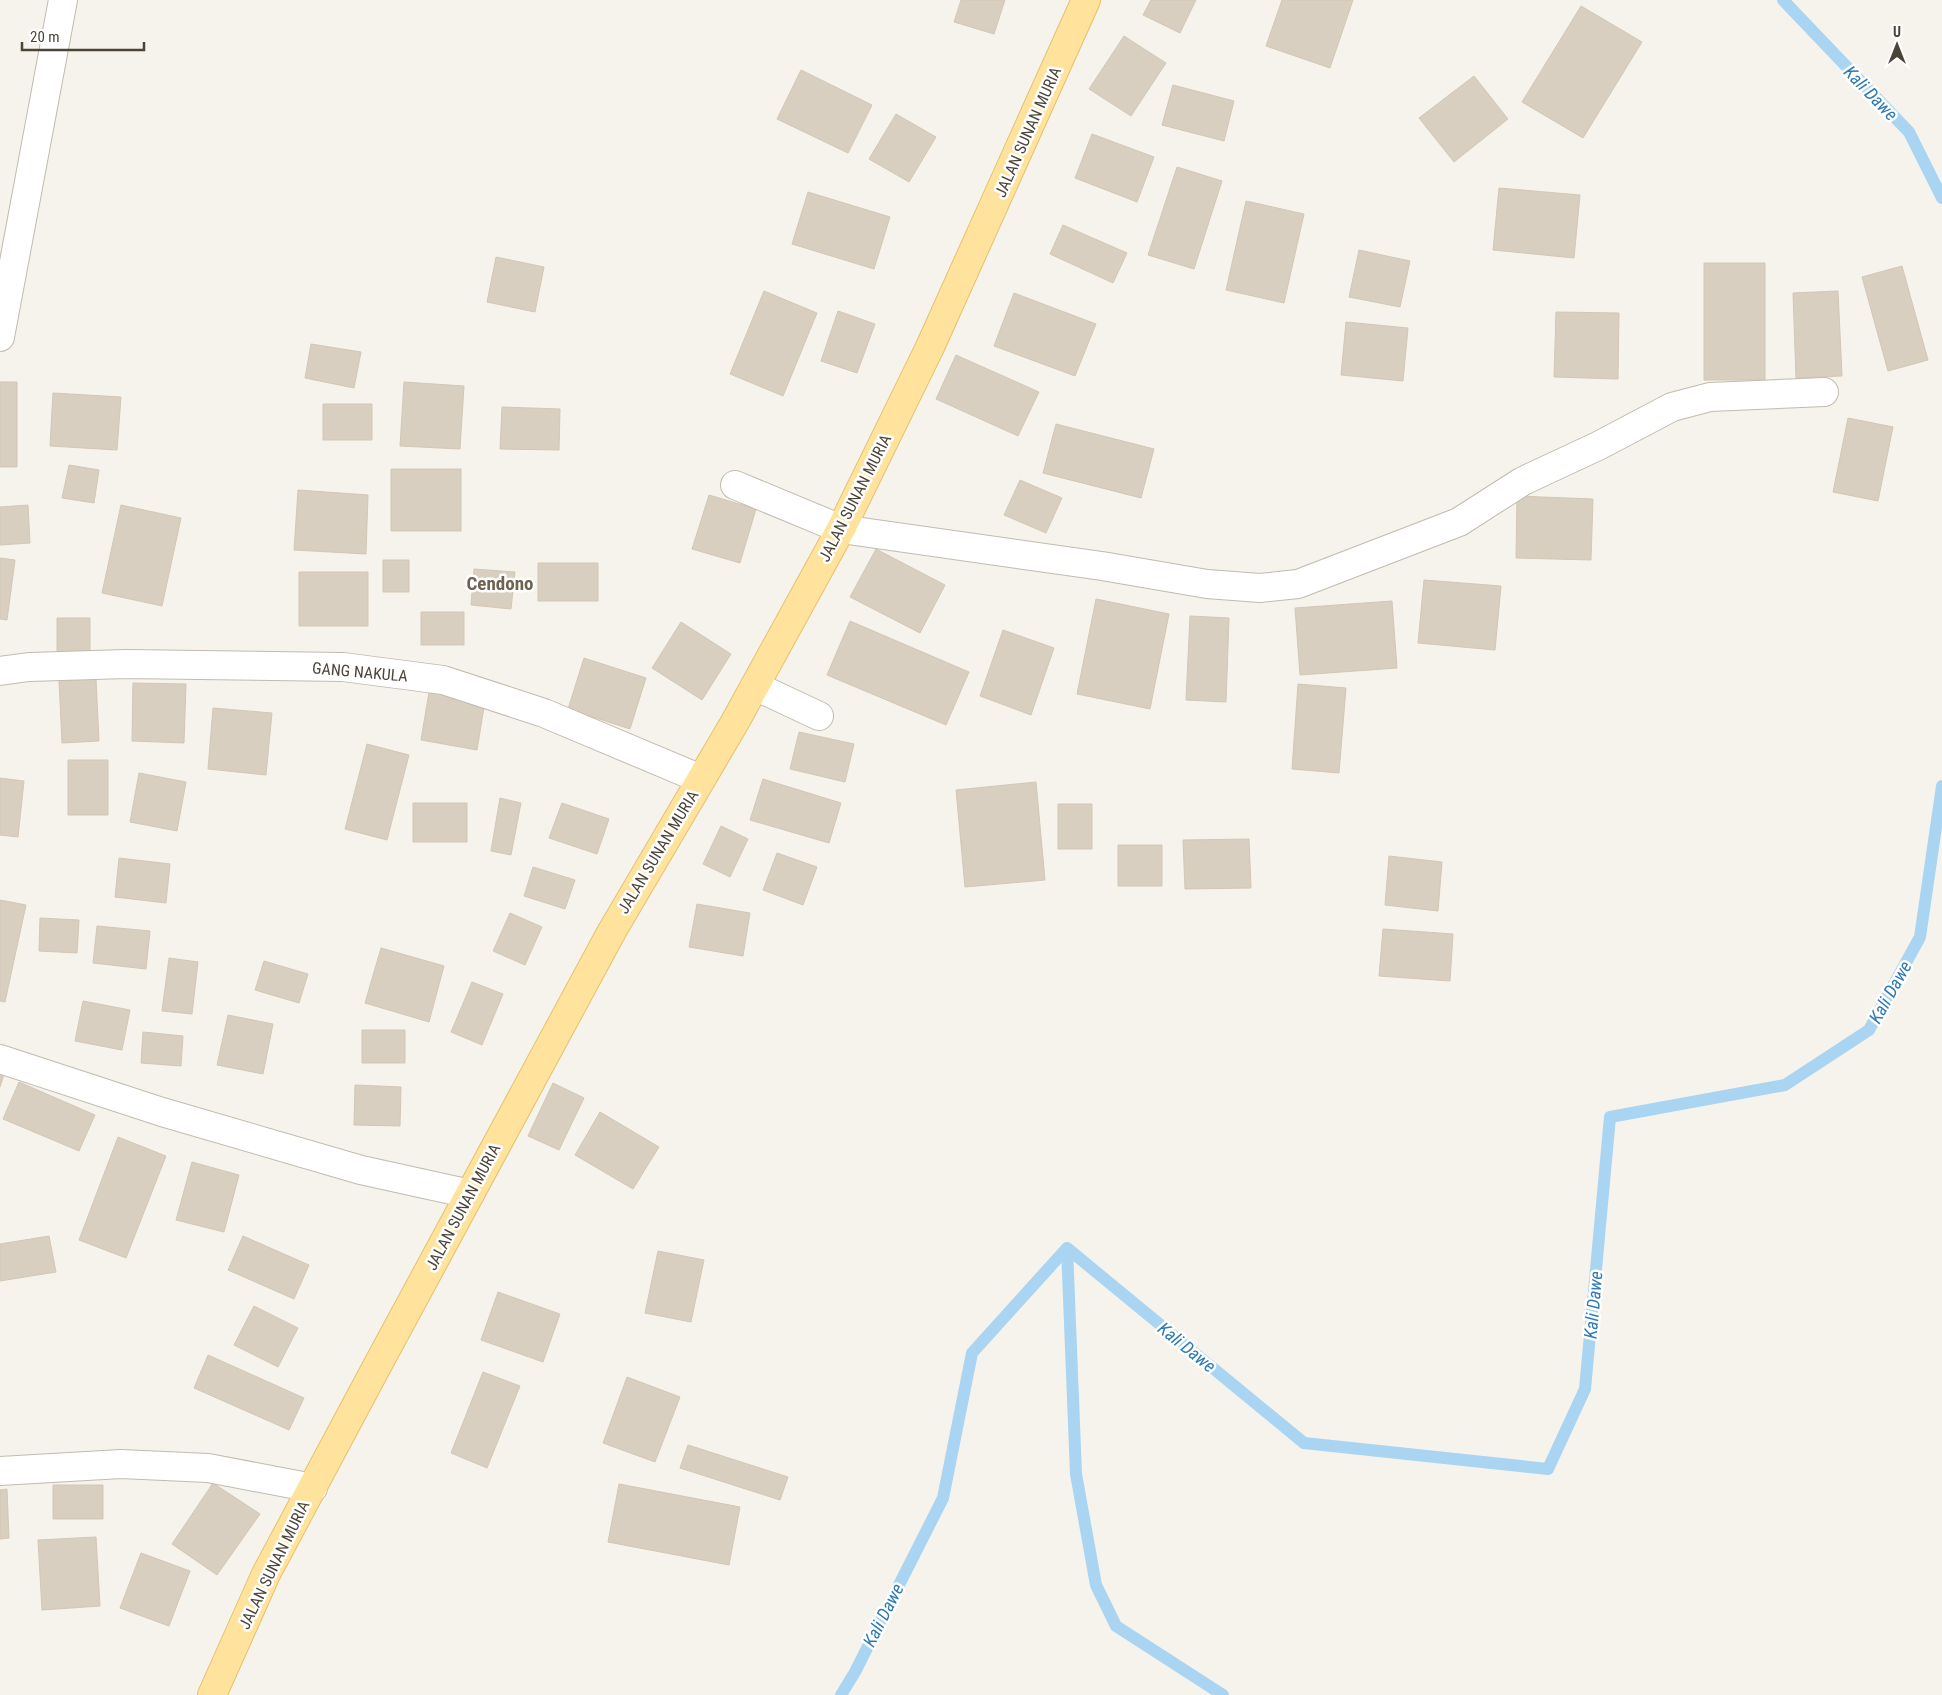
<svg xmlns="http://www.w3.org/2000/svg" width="1942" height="1695" font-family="'Roboto Condensed',sans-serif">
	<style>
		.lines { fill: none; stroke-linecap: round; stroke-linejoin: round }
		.stream { stroke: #a9d4f2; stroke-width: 12 }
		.building { fill: #d8cfc1; stroke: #d3c7b4 }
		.minor-casing { stroke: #c2bbae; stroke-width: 30 }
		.primary-casing { stroke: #e6c16a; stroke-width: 30 }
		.minor { stroke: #fff; stroke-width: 28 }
		.primary { stroke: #ffe39c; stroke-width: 28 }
		.labels { text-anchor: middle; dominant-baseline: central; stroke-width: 5; stroke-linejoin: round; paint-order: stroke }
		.street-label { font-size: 16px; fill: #4b4439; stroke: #fff }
		.water-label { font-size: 18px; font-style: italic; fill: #2e7ab2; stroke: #fff }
		.quarter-label { font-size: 19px; font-weight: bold; fill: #6e6250; stroke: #fff }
	</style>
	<rect width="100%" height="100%" fill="#f6f3ec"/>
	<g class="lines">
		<path class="stream" d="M1783,0l126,132 33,66
			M1067,1248l237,195 244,26 37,-80 25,-272 175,-32 84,-55 51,-93 22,-151
			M1067,1248l9,226 20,111 20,41 107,69
			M841,1695l14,-23 88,-174 29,-145 95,-105"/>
	</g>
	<path class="building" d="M961,0h44l-11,34 -40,-12z
		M1151,0h45l-16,33 -37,-18z
		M1282,0h71l-23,68 -64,-22z
		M1581,6l61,36 -59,96 -61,-36z
		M1124,36l42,27 -35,53 -42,-27z
		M801,70l71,35 -24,48 -71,-34z
		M1474,76l34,43 -54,43 -35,-44z
		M1173,85l61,16 -10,40 -62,-16z
		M896,114l40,23 -27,45 -40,-23z
		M1092,134l62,23 -17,45 -62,-24z
		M1177,167l45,14 -28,88 -46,-14z
		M1499,188l81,7 -6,63 -81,-8z
		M808,192l82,25 -16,52 -82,-25z
		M1246,201l58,13 -20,89 -58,-13z
		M1063,225l64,28 -14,30 -63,-29z
		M1359,250l51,11 -10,46 -51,-10z
		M496,257l48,10 -9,45 -48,-10z
		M1704,263h61v117h-61z
		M1902,266l26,94 -40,11 -26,-94z
		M764,291l53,22 -34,83 -53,-22z
		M1838,291l4,85 -46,2 -3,-85z
		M1014,293l82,31 -21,52 -81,-30z
		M838,311l37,13 -18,49 -36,-12z
		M1556,312l63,1 -1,66 -64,-2z
		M1346,322l62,6 -5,53 -62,-6z
		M311,344l50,8 -7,36 -49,-10z
		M956,355l83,37 -21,44 -82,-37z
		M0,382h17v85h-17z
		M404,382l60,4 -4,63 -60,-3z
		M53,393l68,4 -4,53 -67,-4z
		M323,404h49v36h-49z
		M502,407l58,2 -1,41 -59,-1z
		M1848,418l45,9 -15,74 -45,-9z
		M1056,424l98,25 -13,49 -98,-25z
		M69,465l30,5 -5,33 -32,-5z
		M391,469h70v62h-70z
		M1020,480l42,18 -16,35 -42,-18z
		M298,490l70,5 -2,59 -72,-4z
		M709,495l47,14 -16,54 -48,-14z
		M1517,496l76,3 -2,61 -75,-2z
		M28,505l2,38 -30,2v-38z
		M121,505l60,13 -19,88 -60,-13z
		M876,549l69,36 -25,48 -70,-36z
		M0,558l15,2 -8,60 -7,-1z
		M383,560h26v32h-26z
		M538,563h60v38h-60z
		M474,569l41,3 -4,37 -40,-4z
		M299,572h69v54h-69z
		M1424,580l77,6 -6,64 -77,-7z
		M1096,599l73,15 -19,95 -73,-15z
		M1392,601l5,67 -97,7 -5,-67z
		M421,612h43v33h-43z
		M1190,616l39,2 -3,84 -40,-2z
		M57,618h33v36h-33z
		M850,621l119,51 -23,53 -119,-50z
		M681,622l50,32 -29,46 -50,-32z
		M1003,630l51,18 -23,67 -51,-19z
		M584,658l62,20 -16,51 -62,-20z
		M96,679l3,62 -37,2 -3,-63z
		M133,683l53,1 -2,59 -52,-2z
		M1298,684l48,4 -7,85 -47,-4z
		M429,692l56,9 -8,49 -56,-10z
		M213,708l59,5 -6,62 -58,-6z
		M799,732l55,12 -9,38 -55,-13z
		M367,744l42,11 -22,85 -42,-11z
		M68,760h40v55h-40z
		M139,773l47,9 -9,49 -47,-9z
		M0,778l24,3 -6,56 -18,-2z
		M763,779l78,24 -12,40 -79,-23z
		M1036,782l9,98 -80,7 -9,-97z
		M500,798l21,5 -10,52 -20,-4z
		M413,803h54v39h-54z
		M562,803l47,16 -12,35 -48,-16z
		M1058,804h34v45h-34z
		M721,826l27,13 -18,38 -27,-13z
		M1249,839l2,49 -66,1 -2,-49z
		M1118,845h44v41h-44z
		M777,853l40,14 -14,38 -40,-15z
		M1389,856l53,6 -4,49 -53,-6z
		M119,858l51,6 -4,39 -51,-6z
		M533,867l42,13 -10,29 -41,-13z
		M0,900l26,5 -21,97 -5,-1z
		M697,904l53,9 -7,43 -54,-9z
		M510,913l32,14 -17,38 -32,-14z
		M40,918l39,2 -2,33 -38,-2z
		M97,926l53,5 -4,38 -53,-6z
		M1383,929l70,5 -3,47 -71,-5z
		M381,948l63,18 -15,56 -64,-19z
		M169,958l29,4 -6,52 -30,-3z
		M264,961l44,13 -9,29 -44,-13z
		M472,982l31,12 -21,51 -31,-13z
		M83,1001l47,9 -8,40 -47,-9z
		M228,1015l45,9 -10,50 -46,-9z
		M362,1030h43v33h-43z
		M143,1032l40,4 -2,30 -40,-3z
		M0,1066l6,2 -6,19z
		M19,1082l76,33 -16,36 -76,-32z
		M553,1083l31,15 -25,52 -31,-14z
		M355,1085l46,2 -1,39 -46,-1z
		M600,1112l59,35 -26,42 -58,-34z
		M118,1137l48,19 -40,102 -47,-18z
		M192,1162l47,13 -15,57 -48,-12z
		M49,1236l7,36 -56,9v-37z
		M243,1236l66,29 -15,34 -66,-29z
		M658,1251l46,9 -13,62 -46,-9z
		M498,1292l62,22 -17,48 -62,-22z
		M254,1306l44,22 -20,39 -44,-22z
		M208,1355l96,43 -15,32 -95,-42z
		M483,1372l37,14 -33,82 -36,-15z
		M627,1377l53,20 -25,65 -52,-19z
		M688,1445l100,32 -8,23 -100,-32z
		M213,1483l47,31 -43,61 -45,-31z
		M619,1484l121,23 -11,58 -121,-23z
		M53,1485h50v34h-50z
		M7,1489l2,49 -9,1v-49z
		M96,1537l4,69 -58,4 -4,-70z
		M141,1553l49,18 -21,55 -49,-18z"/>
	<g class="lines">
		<defs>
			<path id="minor" d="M0,337l63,-337
				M735,485l106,44 261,37 105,18 53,4 38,-4 161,-62 64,-41 75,-35 74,-39 38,-10 114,-5
				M0,671l29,-4 97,-3 217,3 100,13 101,33 157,66
				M755,686l64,30
				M0,1059l162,53 199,58 109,24
				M0,1471l121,-7 87,4 105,20"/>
			<path id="primary" d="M212,1695l54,-121 110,-206 236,-437 123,-209 106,-193 89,-182 156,-347"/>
		</defs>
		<use href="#minor" class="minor-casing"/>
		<use href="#primary" class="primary-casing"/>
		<use href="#minor" class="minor"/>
		<use href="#primary" class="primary"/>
	</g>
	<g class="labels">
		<g class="street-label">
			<text transform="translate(1028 132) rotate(-66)">JALAN SUNAN MURIA</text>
			<text transform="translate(855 498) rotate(-63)">JALAN SUNAN MURIA</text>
			<text transform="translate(360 672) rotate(5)">GANG NAKULA</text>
			<text transform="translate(658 852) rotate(-59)">JALAN SUNAN MURIA</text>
			<text transform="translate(463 1207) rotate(-62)">JALAN SUNAN MURIA</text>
			<text transform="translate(274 1565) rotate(-64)">JALAN SUNAN MURIA</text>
		</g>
		<g class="water-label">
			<text transform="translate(1871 93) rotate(46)">Kali Dawe</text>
			<text transform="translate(1890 992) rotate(-61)">Kali Dawe</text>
			<text transform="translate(1593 1305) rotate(-85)">Kali Dawe</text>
			<text transform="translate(1187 1347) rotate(39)">Kali Dawe</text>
			<text transform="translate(883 1615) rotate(-63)">Kali Dawe</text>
		</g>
		<g class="quarter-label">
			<text x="500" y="583">Cendono</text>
		</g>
	</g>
	<g transform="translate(1897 45)" stroke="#ffffff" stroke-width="4" paint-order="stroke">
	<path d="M0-4L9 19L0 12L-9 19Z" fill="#4b4439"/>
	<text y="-8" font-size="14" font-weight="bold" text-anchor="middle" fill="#4b4439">U</text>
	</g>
	<path d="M22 42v8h122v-8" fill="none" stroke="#4b4439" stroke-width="2.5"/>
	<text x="30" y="42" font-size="15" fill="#4b4439" stroke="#ffffff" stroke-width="4" paint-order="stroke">20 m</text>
</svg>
